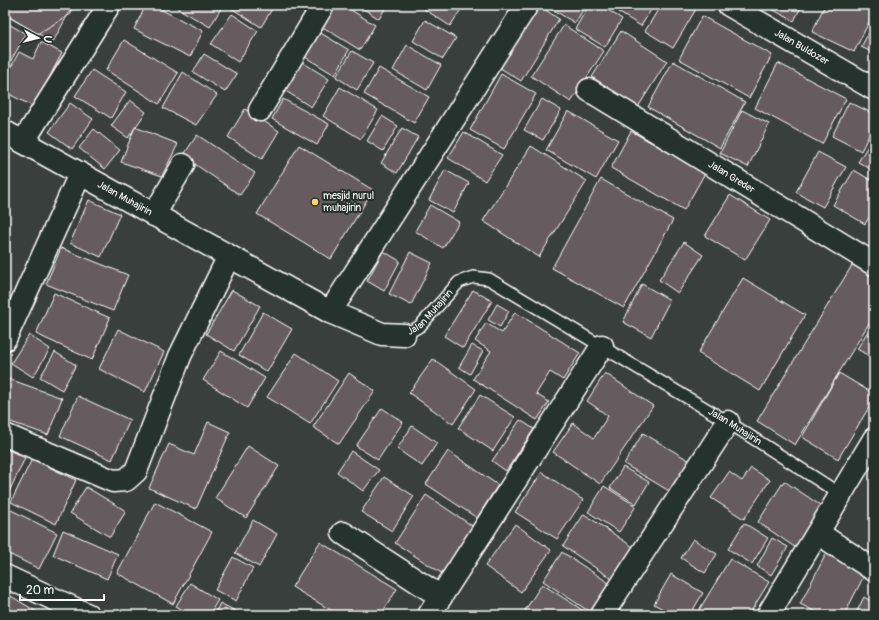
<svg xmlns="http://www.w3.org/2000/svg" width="879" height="620" font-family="Pangolin,sans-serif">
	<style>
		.building { fill: #665b5e; stroke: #fff }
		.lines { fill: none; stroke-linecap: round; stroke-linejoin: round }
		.lane-casing { stroke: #fff; stroke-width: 14 }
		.street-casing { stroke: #fff; stroke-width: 25 }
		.lane { stroke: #26332d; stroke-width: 11 }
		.street { stroke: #26332d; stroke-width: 22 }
		.poi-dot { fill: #ffd166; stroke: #26332d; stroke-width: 1.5 }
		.labels { text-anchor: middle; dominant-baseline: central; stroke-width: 4; stroke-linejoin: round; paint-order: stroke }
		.street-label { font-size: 10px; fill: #fff; stroke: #26332d }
		.poi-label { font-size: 10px; fill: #fff; stroke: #26332d; text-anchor: start }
	</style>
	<rect width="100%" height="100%" fill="#393f3c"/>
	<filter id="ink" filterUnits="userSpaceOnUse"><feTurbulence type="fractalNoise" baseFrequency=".025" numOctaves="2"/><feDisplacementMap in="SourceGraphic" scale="8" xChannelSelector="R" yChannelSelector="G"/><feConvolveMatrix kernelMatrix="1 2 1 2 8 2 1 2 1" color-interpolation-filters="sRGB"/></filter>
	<g filter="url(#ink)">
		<path class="building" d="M5,5h67l-1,9 -34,20 -32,-20z
			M5,5h68l-20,37 -48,-27z
			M146,5h6l51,26 -13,26 -56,-28z
			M172,5h51l-13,22z
			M233,5h33l6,4 -11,18 -30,-19z
			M334,5h9l32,20 -15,25 -39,-24z
			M358,5h29l-8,14z
			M418,5h46l-14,21z
			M538,5l21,14 -38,62 -24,-15z
			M545,5h41l-11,18z
			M589,5h11l22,14 -17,28 -30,-18z
			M622,5h32l-13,21 -23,-14z
			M661,5h29l6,4 -23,39 -28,-17z
			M764,5h38l-8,16z
			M825,5h45l4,2v5l-20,40 -42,-20z
			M232,14l26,17 -20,31 -27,-18z
			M702,16l70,39 -23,43 -70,-39z
			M425,20l31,18 -13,21 -30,-18z
			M5,22l21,12 -17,30 -4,-2z
			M874,23v30l-13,-6z
			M564,25l40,26 -33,51 -40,-26z
			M621,31l46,30 -29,46 -46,-30z
			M319,32l30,18 -14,25 -30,-18z
			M124,40l54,33 -19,31 -53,-34z
			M41,42l21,11 -28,54 -29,-15v-29l6,4 8,-15 14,7z
			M407,45l34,20 -14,25 -34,-20z
			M352,51l21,12 -16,27 -21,-13z
			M204,54l33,20 -12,18 -32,-20z
			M673,61l72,41 -25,46 -72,-41z
			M302,62l27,17 -18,28 -27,-17z
			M778,63l68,36 -24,45 -67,-36z
			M379,68l50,29 -15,26 -50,-29z
			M92,70l34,22 -15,26 -36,-22z
			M183,72l34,23 -21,30 -33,-17z
			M501,74l35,20 -32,55 -34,-19z
			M340,87l38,23 -17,29 -38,-23z
			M283,99l46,25 -12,21 -45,-26z
			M542,99l19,11 -18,30 -19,-10z
			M130,100l16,12 -18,26 -17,-12z
			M849,102l25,12v11l-13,26 -29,-15z
			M70,103l23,16 -21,30 -23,-17z
			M245,109l34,22 -17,28 -34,-22z
			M742,110l27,14 -21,43 -28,-14z
			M568,111l50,29 -22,39 -50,-29z
			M382,116l16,10 -15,25 -16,-10z
			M135,127l43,17 -16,32 -41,-14z
			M402,128l16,9 -21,36 -16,-10z
			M94,129l26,21 -15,19 -26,-21z
			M631,131l74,42 -21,37 -73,-42z
			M464,132l38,23 -17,26 -37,-23z
			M197,135l58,38 -15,22 -57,-39z
			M874,136v35l-16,-9z
			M299,145l74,45 -42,69 -74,-45z
			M531,146l56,35 -48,76 -56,-36z
			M818,152l28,15 -23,40 -27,-15z
			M445,170l24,13 -16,30 -24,-13z
			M854,170l20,12v27l-9,15 -32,-19z
			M601,179l72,41 -49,88 -72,-40z
			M730,195l40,25 -25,40 -40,-24z
			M89,200l31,14 -19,43 -31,-14z
			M430,205l29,17 -16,26 -28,-17z
			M684,242l19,13 -25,38 -19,-13z
			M61,248l67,27 -15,36 -67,-27z
			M383,251l17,10 -16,30 -17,-10z
			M410,252l22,11 -21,42 -22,-11z
			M854,262l20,12v41l-79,130 -38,-24z
			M743,278l62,37 -45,76 -62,-38z
			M642,284l28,16 -19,37 -28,-15z
			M232,290l28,16 -26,45 -28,-17z
			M473,290l19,11 -29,47 -19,-12z
			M54,293l56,25 -18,42 -56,-26z
			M497,304l12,7 -9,16 -12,-7z
			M263,312l29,17 -25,43 -28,-17z
			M515,312l65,41 -17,27 -13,-8 -14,22 13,8 -12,18 -64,-41 18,-28 -16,-10 11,-18 16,10z
			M874,321v38l-17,-10z
			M118,329l46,23 -19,40 -46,-23z
			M29,335l21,14 -17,28 -22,-14z
			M472,345l11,6 -13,23 -11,-7z
			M221,351l44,27 -18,30 -44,-28z
			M55,352l21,13 -14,25 -22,-13z
			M296,353l42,28 -28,43 -43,-27z
			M433,359l43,30 -23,35 -44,-31z
			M349,373l26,18 -36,53 -26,-17z
			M605,373l48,33 -53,78 -47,-32 20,-29 21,15 14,-22 -21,-15z
			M839,373l35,21v5l-36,60 -36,-22z
			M9,379l53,19 -14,37 -43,-15v-28z
			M480,395l35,22 -22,34 -35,-23z
			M78,396l52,24 -18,40 -52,-24z
			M382,408l21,14 -25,38 -22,-14z
			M520,420l14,9 -28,42 -14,-10z
			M208,422l22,10 -34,77 -47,-21 20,-44 25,11z
			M412,426l25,17 -15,23 -25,-17z
			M643,433l47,28 -19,31 -47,-28z
			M248,446l31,20 -33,52 -31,-20z
			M5,448l20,10 -19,40h-1z
			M351,451l28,19 -16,21 -26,-19z
			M448,451l50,34 -21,33 -51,-34z
			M32,459l44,21 -20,44 -45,-22z
			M623,467l26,15 -13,22 -26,-16z
			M751,468l19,12 -26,39 -33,-21 18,-26 13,9z
			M542,472l41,28 -26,39 -42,-27z
			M384,477l30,19 -22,35 -31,-19z
			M784,481l39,26 -27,41 -38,-26z
			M604,486l32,20 -17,26 -31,-20z
			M86,487l40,24 -16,26 -40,-24z
			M426,495l48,32 -31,47 -48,-31z
			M155,502l57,30 -39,72 -56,-31z
			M5,507l52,26 -18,36 -34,-17z
			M584,514l52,35 -21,32 -52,-35z
			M253,520l24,14 -18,33 -24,-14z
			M744,523l24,15 -16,26 -24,-15z
			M515,524l36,26 -30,42 -36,-26z
			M63,530l55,24 -11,25 -54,-24z
			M772,538l16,9 -17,28 -14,-9z
			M693,539l24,15 -12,19 -24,-15z
			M320,542l77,47 -16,26h-42l-47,-28z
			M562,552l47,31 -19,29 -47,-31z
			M826,554l39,20 -21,41h-22l-22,-11z
			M233,557l20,11 -17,33 -21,-11z
			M730,559l39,23 -20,33h-53z
			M671,574l32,19 -13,22h-17l-19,-11z
			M190,583l28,17 -9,15h-17l-16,-9z
			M542,584l48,31h-68z
			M11,596l31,19h-37v-8z
			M864,597l10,6v12h-19z
			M220,603l23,12h-29z
			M635,610l8,5h-11z"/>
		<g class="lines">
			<defs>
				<g id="lane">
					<path id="s1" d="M404,335l16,-9 39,-44 14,-5 16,2 239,143 112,72"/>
				</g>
				<g id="street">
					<path id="s2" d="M729,5l145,84"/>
					<path id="s3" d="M589,90l285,174"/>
					<path d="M260,110l63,-105"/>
					<path id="s4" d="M5,132l325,180 52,22 22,1"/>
					<path d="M23,142l86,-137"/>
					<path d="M154,215l29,-50"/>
					<path d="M330,312l197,-307"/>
					<path d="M5,339l75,-165"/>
					<path d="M5,435l108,46 13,-1 10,-9 44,-115 49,-100"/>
					<path d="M343,533l98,64"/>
					<path d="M818,533l56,37"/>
					<path d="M5,576l83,39"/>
					<path d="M429,615l173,-269"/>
					<path d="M602,615l126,-193"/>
					<path d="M768,615l106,-176"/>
				</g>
			</defs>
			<use href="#lane" class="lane-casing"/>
			<use href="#street" class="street-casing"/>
			<use href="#lane" class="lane"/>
			<use href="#street" class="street"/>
		</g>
	</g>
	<circle class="poi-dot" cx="315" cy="202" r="4"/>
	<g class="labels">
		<g class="street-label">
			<text stroke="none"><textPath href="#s2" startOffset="84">Jalan Buldozer</textPath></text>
			<text stroke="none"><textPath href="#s3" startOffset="167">Jalan Greder</textPath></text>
			<text stroke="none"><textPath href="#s4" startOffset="137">Jalan Muhajirin</textPath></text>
			<text stroke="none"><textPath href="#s1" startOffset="35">Jalan Muhajirin</textPath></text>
			<text stroke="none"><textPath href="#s1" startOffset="395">Jalan Muhajirin</textPath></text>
		</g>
		<g class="poi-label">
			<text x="323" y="196">mesjid nurul<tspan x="323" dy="12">muhajirin</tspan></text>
		</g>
	</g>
	<rect width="879" height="620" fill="none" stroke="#26332d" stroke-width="20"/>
	<rect x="10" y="10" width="859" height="600" fill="none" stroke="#fff" stroke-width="1.5" filter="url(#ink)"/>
	<g transform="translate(38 38) rotate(97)" stroke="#26332d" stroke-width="3" paint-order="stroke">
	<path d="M0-3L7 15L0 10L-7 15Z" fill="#ffffff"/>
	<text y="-6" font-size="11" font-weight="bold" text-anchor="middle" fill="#ffffff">U</text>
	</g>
	<path d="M20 594v6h84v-6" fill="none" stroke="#ffffff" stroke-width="2"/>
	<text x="26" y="594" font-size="12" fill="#ffffff" stroke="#26332d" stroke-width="3" paint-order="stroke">20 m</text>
</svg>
